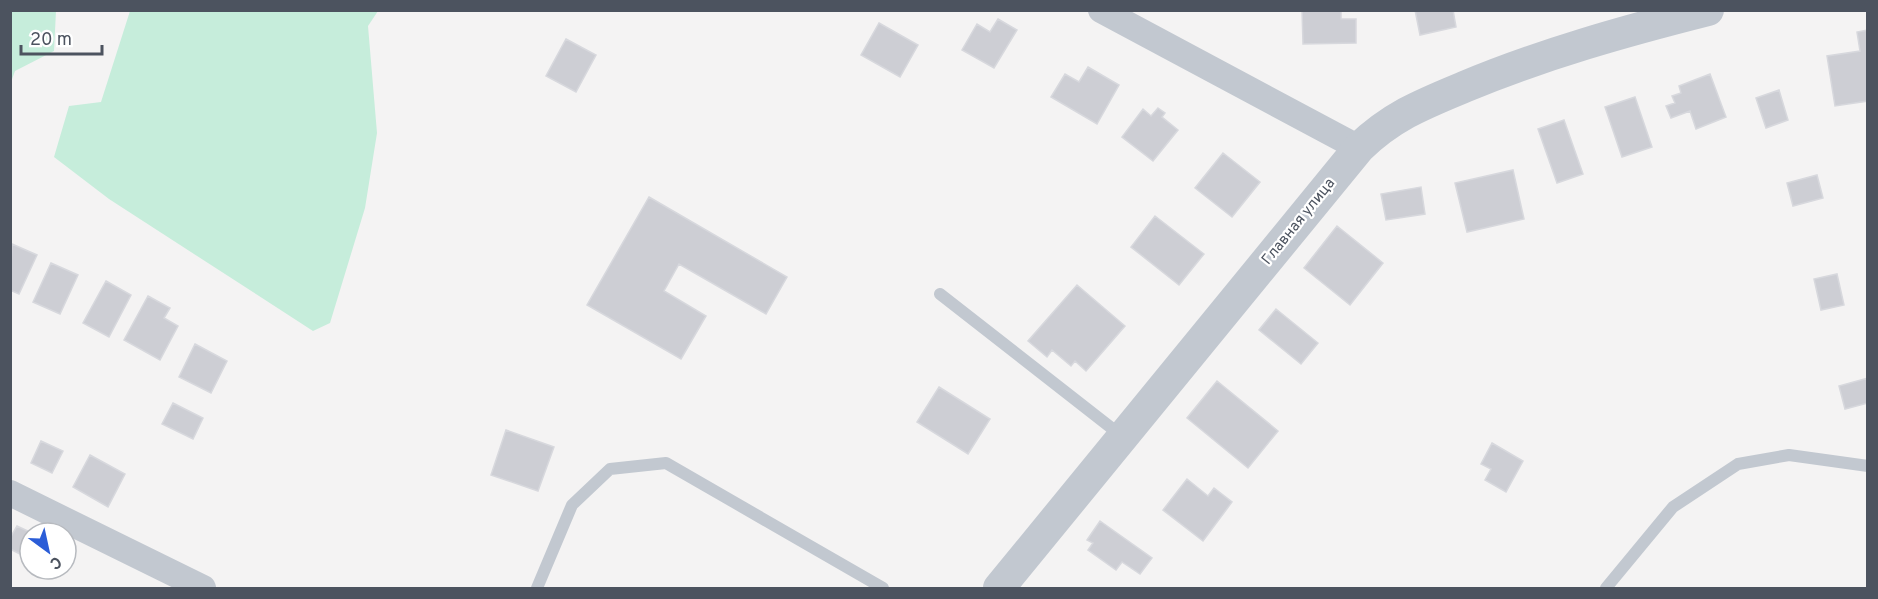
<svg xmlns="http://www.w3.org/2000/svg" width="1878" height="599" font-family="Overpass,sans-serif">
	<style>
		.green { fill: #c6eddb }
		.building { fill: #cdced4; stroke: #d7d8dd; stroke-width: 1.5 }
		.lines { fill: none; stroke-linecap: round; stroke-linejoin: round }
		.service { stroke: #c2c8d0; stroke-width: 12 }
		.minor { stroke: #c2c8d0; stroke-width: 26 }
		.tertiary { stroke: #c2c8d0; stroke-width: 32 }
		.labels { text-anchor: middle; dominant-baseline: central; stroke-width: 4.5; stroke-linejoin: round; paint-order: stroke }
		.street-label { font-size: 15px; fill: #4c535f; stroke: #fff }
	</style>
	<rect width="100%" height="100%" fill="#f4f3f3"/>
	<path class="green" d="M11,10l45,1 -2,40 -39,20 -4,11z
		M130,11h248l-10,15 9,107 -12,75 -35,115 -17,8 -204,-132 -55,-42 15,-51 32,-4z"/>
	<path class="building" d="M1302,10h39v9h15v24l-53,1z
		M1415,10h38l3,17 -36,8z
		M998,19l19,11 -23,38 -32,-18 15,-26 13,8z
		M879,23l39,22 -18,32 -39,-22z
		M1868,30v71l-33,5 -8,-50 33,-5 -3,-19z
		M566,39l30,16 -20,37 -30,-16z
		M1088,67l31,18 -22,39 -46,-27 14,-23 14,8z
		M1710,74l16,43 -30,12 -6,-18 -19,7 -5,-12 9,-3 -3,-7 9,-3 -2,-7z
		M1779,90l9,30 -22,8 -10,-30z
		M1635,97l17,50 -30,10 -17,-50z
		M1158,108l7,5 -3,4 16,13 -25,31 -31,-24 21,-28 8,7z
		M1564,120l19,54 -26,9 -19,-54z
		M1223,153l37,29 -28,35 -37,-29z
		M1513,170l11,49 -57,13 -12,-49z
		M1817,175l6,23 -30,8 -6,-23z
		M1421,187l4,27 -39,6 -5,-26z
		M649,197l138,80 -21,37 -87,-50 -15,27 42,25 -25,43 -94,-54z
		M1155,216l49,38 -25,31 -48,-38z
		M1337,226l46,37 -33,42 -46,-37z
		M12,244l25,11 -18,39 -9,-4z
		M51,263l27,12 -18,39 -27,-12z
		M1837,274l7,31 -23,5 -7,-31z
		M106,281l25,14 -22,42 -26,-14z
		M1077,285l48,41 -39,45 -11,-10 -4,5 -19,-16 -5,7 -19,-16z
		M148,296l22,12 -6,10 14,8 -18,34 -36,-20z
		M1276,309l42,34 -17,21 -42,-34z
		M195,344l32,17 -16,32 -32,-16z
		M1868,378v25l-23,6 -6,-23z
		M1217,381l61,50 -30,37 -61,-50z
		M939,387l51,32 -22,35 -51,-32z
		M173,403l30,15 -10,21 -31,-15z
		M506,430l48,17 -16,44 -47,-16z
		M41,441l22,10 -11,22 -21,-10z
		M1492,443l31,18 -17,31 -21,-12 6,-11 -10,-5z
		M90,455l35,19 -17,33 -35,-20z
		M1187,479l21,17 6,-8 18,14 -29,39 -40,-31z
		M1100,521l52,37 -12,16 -18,-12 -6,8 -28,-20 5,-7 -6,-3z
		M17,526l15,7 -4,25 -18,-9v-11z"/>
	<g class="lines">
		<path class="service" d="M940,294l183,143
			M537,588l35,-83 38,-36 56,-6 217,125
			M1606,588l67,-81 65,-43 51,-9 79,11"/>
		<path class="minor" d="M1101,10l258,138
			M10,493l193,95"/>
		<path class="tertiary" d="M999,588l360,-440c33,-32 64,-44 105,-61 79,-33 161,-56 244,-77"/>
	</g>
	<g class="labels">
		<g class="street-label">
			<text transform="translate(1299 222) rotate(-51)">Главная улица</text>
		</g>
	</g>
	<rect width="1878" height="599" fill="none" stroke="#4c535f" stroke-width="24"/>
	<g transform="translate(48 551) rotate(147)"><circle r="28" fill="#ffffff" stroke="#b7babf" stroke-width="1.5"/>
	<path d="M0-4.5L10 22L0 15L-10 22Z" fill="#2b5dd7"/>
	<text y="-9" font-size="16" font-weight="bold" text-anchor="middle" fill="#4c535f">С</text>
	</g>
	<path d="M21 45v9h81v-9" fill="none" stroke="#4c535f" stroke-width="3"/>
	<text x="30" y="45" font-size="18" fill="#4c535f" stroke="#ffffff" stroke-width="4.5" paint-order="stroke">20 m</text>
</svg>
